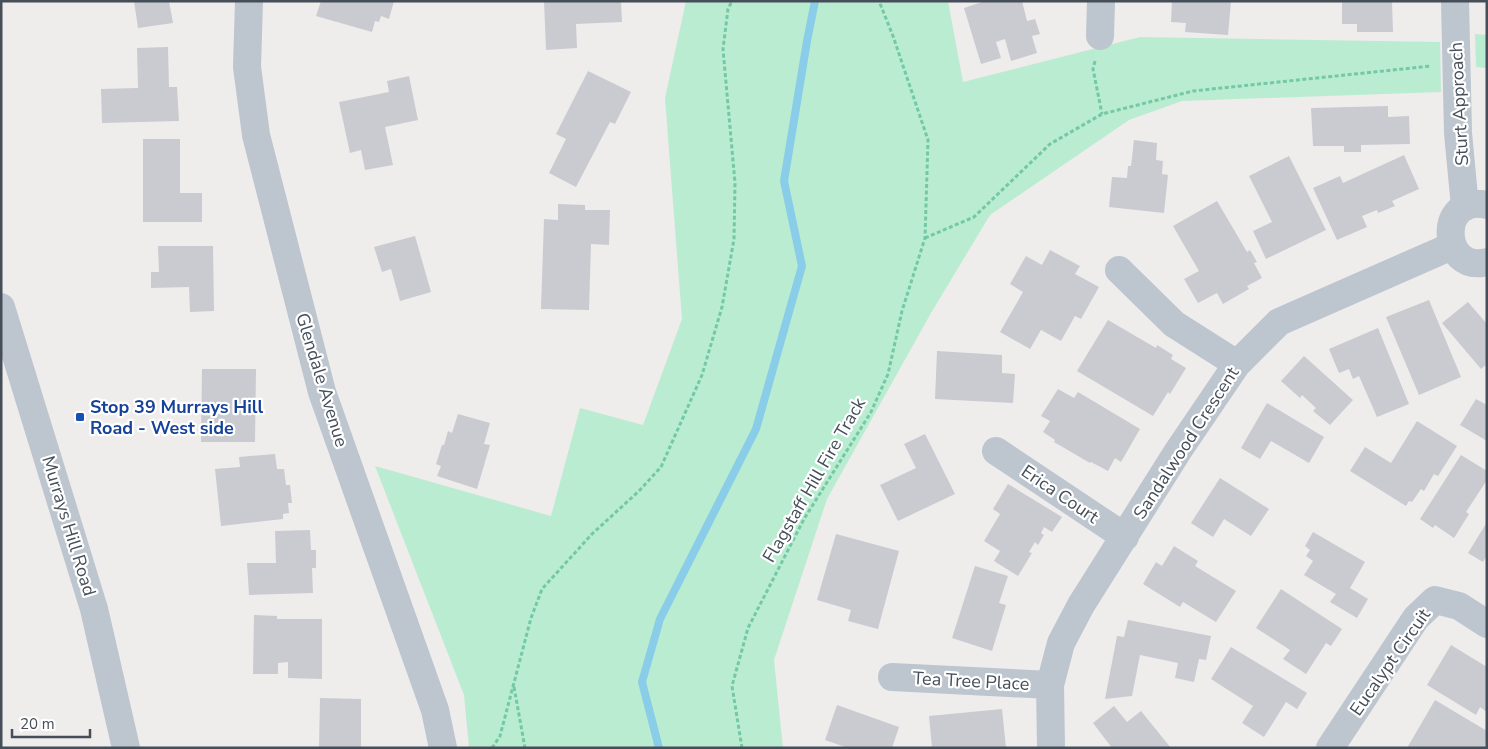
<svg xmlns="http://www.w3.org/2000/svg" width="1488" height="749" font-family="'Nunito Sans',sans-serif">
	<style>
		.green { fill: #baecd1 }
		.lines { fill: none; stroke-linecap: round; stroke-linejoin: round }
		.stream { stroke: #89cde8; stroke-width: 8 }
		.building { fill: #c9cbd1 }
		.path { stroke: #74c9a5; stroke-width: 3; stroke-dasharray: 4 2.5; stroke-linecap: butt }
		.minor { stroke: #bdc5ce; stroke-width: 28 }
		.transit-dot { fill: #1a4fb4; stroke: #fff; stroke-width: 2 }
		.labels { text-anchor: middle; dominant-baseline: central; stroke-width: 4.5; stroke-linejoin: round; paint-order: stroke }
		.street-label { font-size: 18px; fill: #454e59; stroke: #fff }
		.transit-label { font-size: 18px; font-weight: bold; fill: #164399; stroke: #fff; text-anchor: start }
	</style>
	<rect width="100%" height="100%" fill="#efecec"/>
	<path class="green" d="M686,1h262l15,81 177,-45 300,5 1,50 -259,9 -53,19 -139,95 -59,98 -104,186 -53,161 9,88h-314l-5,-53 -89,-229 176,50 29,-108 63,17 39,-106 -17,-221z
		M1475,34l12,1v33l-11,-1z"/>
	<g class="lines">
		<path class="stream" d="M659,748l-17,-66 18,-63 96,-190 46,-163 -18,-85 23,-140 8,-40"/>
	</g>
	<path class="building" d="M134,1h35l4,22 -35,5z
		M321,1h73l-5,18 -8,-3 -2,6 -4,-1 -3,11 -56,-16z
		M544,1h77l1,21 -46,2 1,24 -31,2z
		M985,1h37l5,20 8,-2 5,15 -8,2 5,17 -26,8 -6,-22 -9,3 5,16 -20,6 -17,-56z
		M1172,1h59l-3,34 -43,-3 1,-9 -15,-1z
		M1342,1h50l1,31h-36v-8h-15z
		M168,47l1,40h8l2,34 -77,2 -1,-34 37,-1 -1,-40z
		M588,71l43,21 -16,32 -5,-2 -34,65 -27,-14 17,-34 -10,-5z
		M409,76l9,44 -33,7 8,38 -28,5 -4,-20 -11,3 -11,-51 50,-10 -2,-11z
		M1388,106v11l21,-1 1,28 -49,1v7h-17v-6h-31l-2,-38z
		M143,139h37v54h22v29h-59z
		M1134,140l23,3 -1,17 7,1 -1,13 6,1 -4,38 -55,-6 3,-30 15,1 1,-12h3z
		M1404,155l15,34 -27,12 3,5 -17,7 -1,-3 -15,6 5,11 -30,13 -24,-52 27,-12 3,7z
		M1289,156l37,74 -60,29 -13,-28 19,-9 -23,-46z
		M1217,201l30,51 3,-2 7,12 -3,1 8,15 -15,8 2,3 -26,15 -6,-11 -19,10 -14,-24 15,-8 -26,-45z
		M558,204l27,1v5h25l-1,35 -18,-1 -2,66 -48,-1 3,-90 14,1z
		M415,236l16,56 -31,9 -9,-32 -9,3 -8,-25z
		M158,246h55l1,65 -24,1 -1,-25 -38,1v-16h8z
		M1050,250l30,16 -5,8 24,13 -18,32 -6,-3 -14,25 -20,-11 -11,19 -30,-17 23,-40 -13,-8 16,-28 16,9z
		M1429,300l32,77 -42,18 -33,-78z
		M1468,302l19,22v40l-6,5 -39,-46z
		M1108,320l48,28 1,-3 16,10 -2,4 15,9 -16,26 -2,-2 -15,24 -76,-45z
		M1378,328l31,76 -32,13 -18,-41 -6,3 -4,-10 -10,4 -10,-24z
		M937,351l65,4v18l13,1 -2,29 -78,-4z
		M1304,356l49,44 -23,25 -17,-14 3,-3 -14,-13 -2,3 -19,-17z
		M202,369h54l-1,73h-54z
		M1058,389l16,9 4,-6 62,37 -19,33 -6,-4 -7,13 -17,-9 -1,1 -36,-21 1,-2 -12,-8 7,-11 -9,-5z
		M1476,399l11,6v36l-27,-16z
		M1267,403l57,34 -15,26 -38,-22 -11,18 -19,-11z
		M458,414l32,9 -6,21 6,1 -13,44 -40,-13 4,-10 -5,-2 6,-19h2l4,-14 4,2z
		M1417,421l40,25 -19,30 -4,-2 -10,17 -3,-2 -9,13 -3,-1 -3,5 -56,-35 15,-24 26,16z
		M925,434l30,60 -57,27 -18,-36 36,-17 -12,-24z
		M275,454l2,15h7l2,16h4l2,18h-4l1,10 -6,1v5l-62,7 -6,-57 25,-2 -1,-10z
		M1461,455l26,16v9l-21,32 3,2 -15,24 -19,-13 -2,3 -13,-9z
		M1220,478l49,31 -18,27 -27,-17 -11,18 -22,-14z
		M1008,484l54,33 -10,15 -8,-5 -3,6 3,2 -6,10 -3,-3 -6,10 3,1 -14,23 -24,-15 6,-10 -16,-10 16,-27 -7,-5z
		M1487,522v33l-4,7 -15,-9z
		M310,530l1,20h5v18h-4l1,25 -64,2 -2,-32h29l-1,-32z
		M1313,532l52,30 -15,26 18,11 -11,19 -27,-16 6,-8 -32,-19 9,-14 -7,-5 4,-6 -5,-4z
		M836,534l63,17 -21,78 -30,-8 3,-11 -34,-10z
		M1174,546l24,15 -3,5 41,25 -20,31 -33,-20 -3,5 -37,-23 13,-22 6,4z
		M975,566l33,10 -9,27 7,2 -14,46 -40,-13z
		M1281,589l61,40 -11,17 -5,-3 -20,31 -23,-15 7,-9 -34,-22z
		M254,615l23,1v3h45v60l-34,-1v-16l-10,1v11h-25z
		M1128,620l83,16 -5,24 -7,-1 -5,23 -19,-4 3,-15 -38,-8 -8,41 -27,3 12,-63 7,1z
		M1451,645l36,22v45l-7,-5 -4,8 -49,-30z
		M1231,647l76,46 -10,16 -11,-7 -22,35 -22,-14 11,-17 -42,-27z
		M320,698l41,1v49h-42z
		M1435,700l52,31 -2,17h-78z
		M837,705l62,22 -7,21h-44l-23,-8z
		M1114,706l13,16 14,-11 30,37h-59l-19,-25z
		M1002,709l4,39h-74l-3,-32z"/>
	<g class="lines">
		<path class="path" d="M1095,61l-2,8 9,45
			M925,238l49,-21 76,-73 52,-30 91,-23 238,-25
			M514,687l11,61
			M492,748l8,-12 31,-118 11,-29 50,-55 47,-43 22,-24 41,-92 20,-68 12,-68 1,-56 -12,-134 5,-40 4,-8
			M742,748l-10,-62 16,-58 56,-109 67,-107 17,-38 14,-63 23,-73 3,-98 -35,-104 -14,-35"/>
		<path class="minor" d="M249,1l-2,66 9,68 66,257 113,318 8,38
			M1455,1l3,132 7,74
			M1100,36l1,-35
			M1487,205c-50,-12 -47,69 0,57
			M1119,270l55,54 63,40
			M1,307l93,302 32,139
			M996,451l129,86
			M892,677l158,8
			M1051,748l-1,-63 11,-42 20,-38 97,-154 59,-87 42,-42 173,-76
			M1330,748l86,-130 19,-18 24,6 28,18"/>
	</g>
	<rect class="transit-dot" x="75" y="412" width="10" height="10" rx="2.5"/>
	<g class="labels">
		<g class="street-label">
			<text transform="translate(1459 104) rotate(-93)">Sturt Approach</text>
			<text transform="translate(322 380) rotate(73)">Glendale Avenue</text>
			<text transform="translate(1186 443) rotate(-57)">Sandalwood Crescent</text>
			<text transform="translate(814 480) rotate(-60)">Flagstaff Hill Fire Track</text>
			<text transform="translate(1060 494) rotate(34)">Erica Court</text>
			<text transform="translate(69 526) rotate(73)">Murrays Hill Road</text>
			<text transform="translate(1390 662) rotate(-55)">Eucalypt Circuit</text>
			<text transform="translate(971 681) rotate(3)">Tea Tree Place</text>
		</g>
		<g class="transit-label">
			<text x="90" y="407">Stop 39 Murrays Hill<tspan x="90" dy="21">Road - West side</tspan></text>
		</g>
	</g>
	<rect width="1488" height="749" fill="none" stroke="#454e59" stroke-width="5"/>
	<path d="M12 729v8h78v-8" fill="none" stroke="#454e59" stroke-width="2.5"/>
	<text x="20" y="729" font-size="15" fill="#454e59" stroke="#ffffff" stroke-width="4" paint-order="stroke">20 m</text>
</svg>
